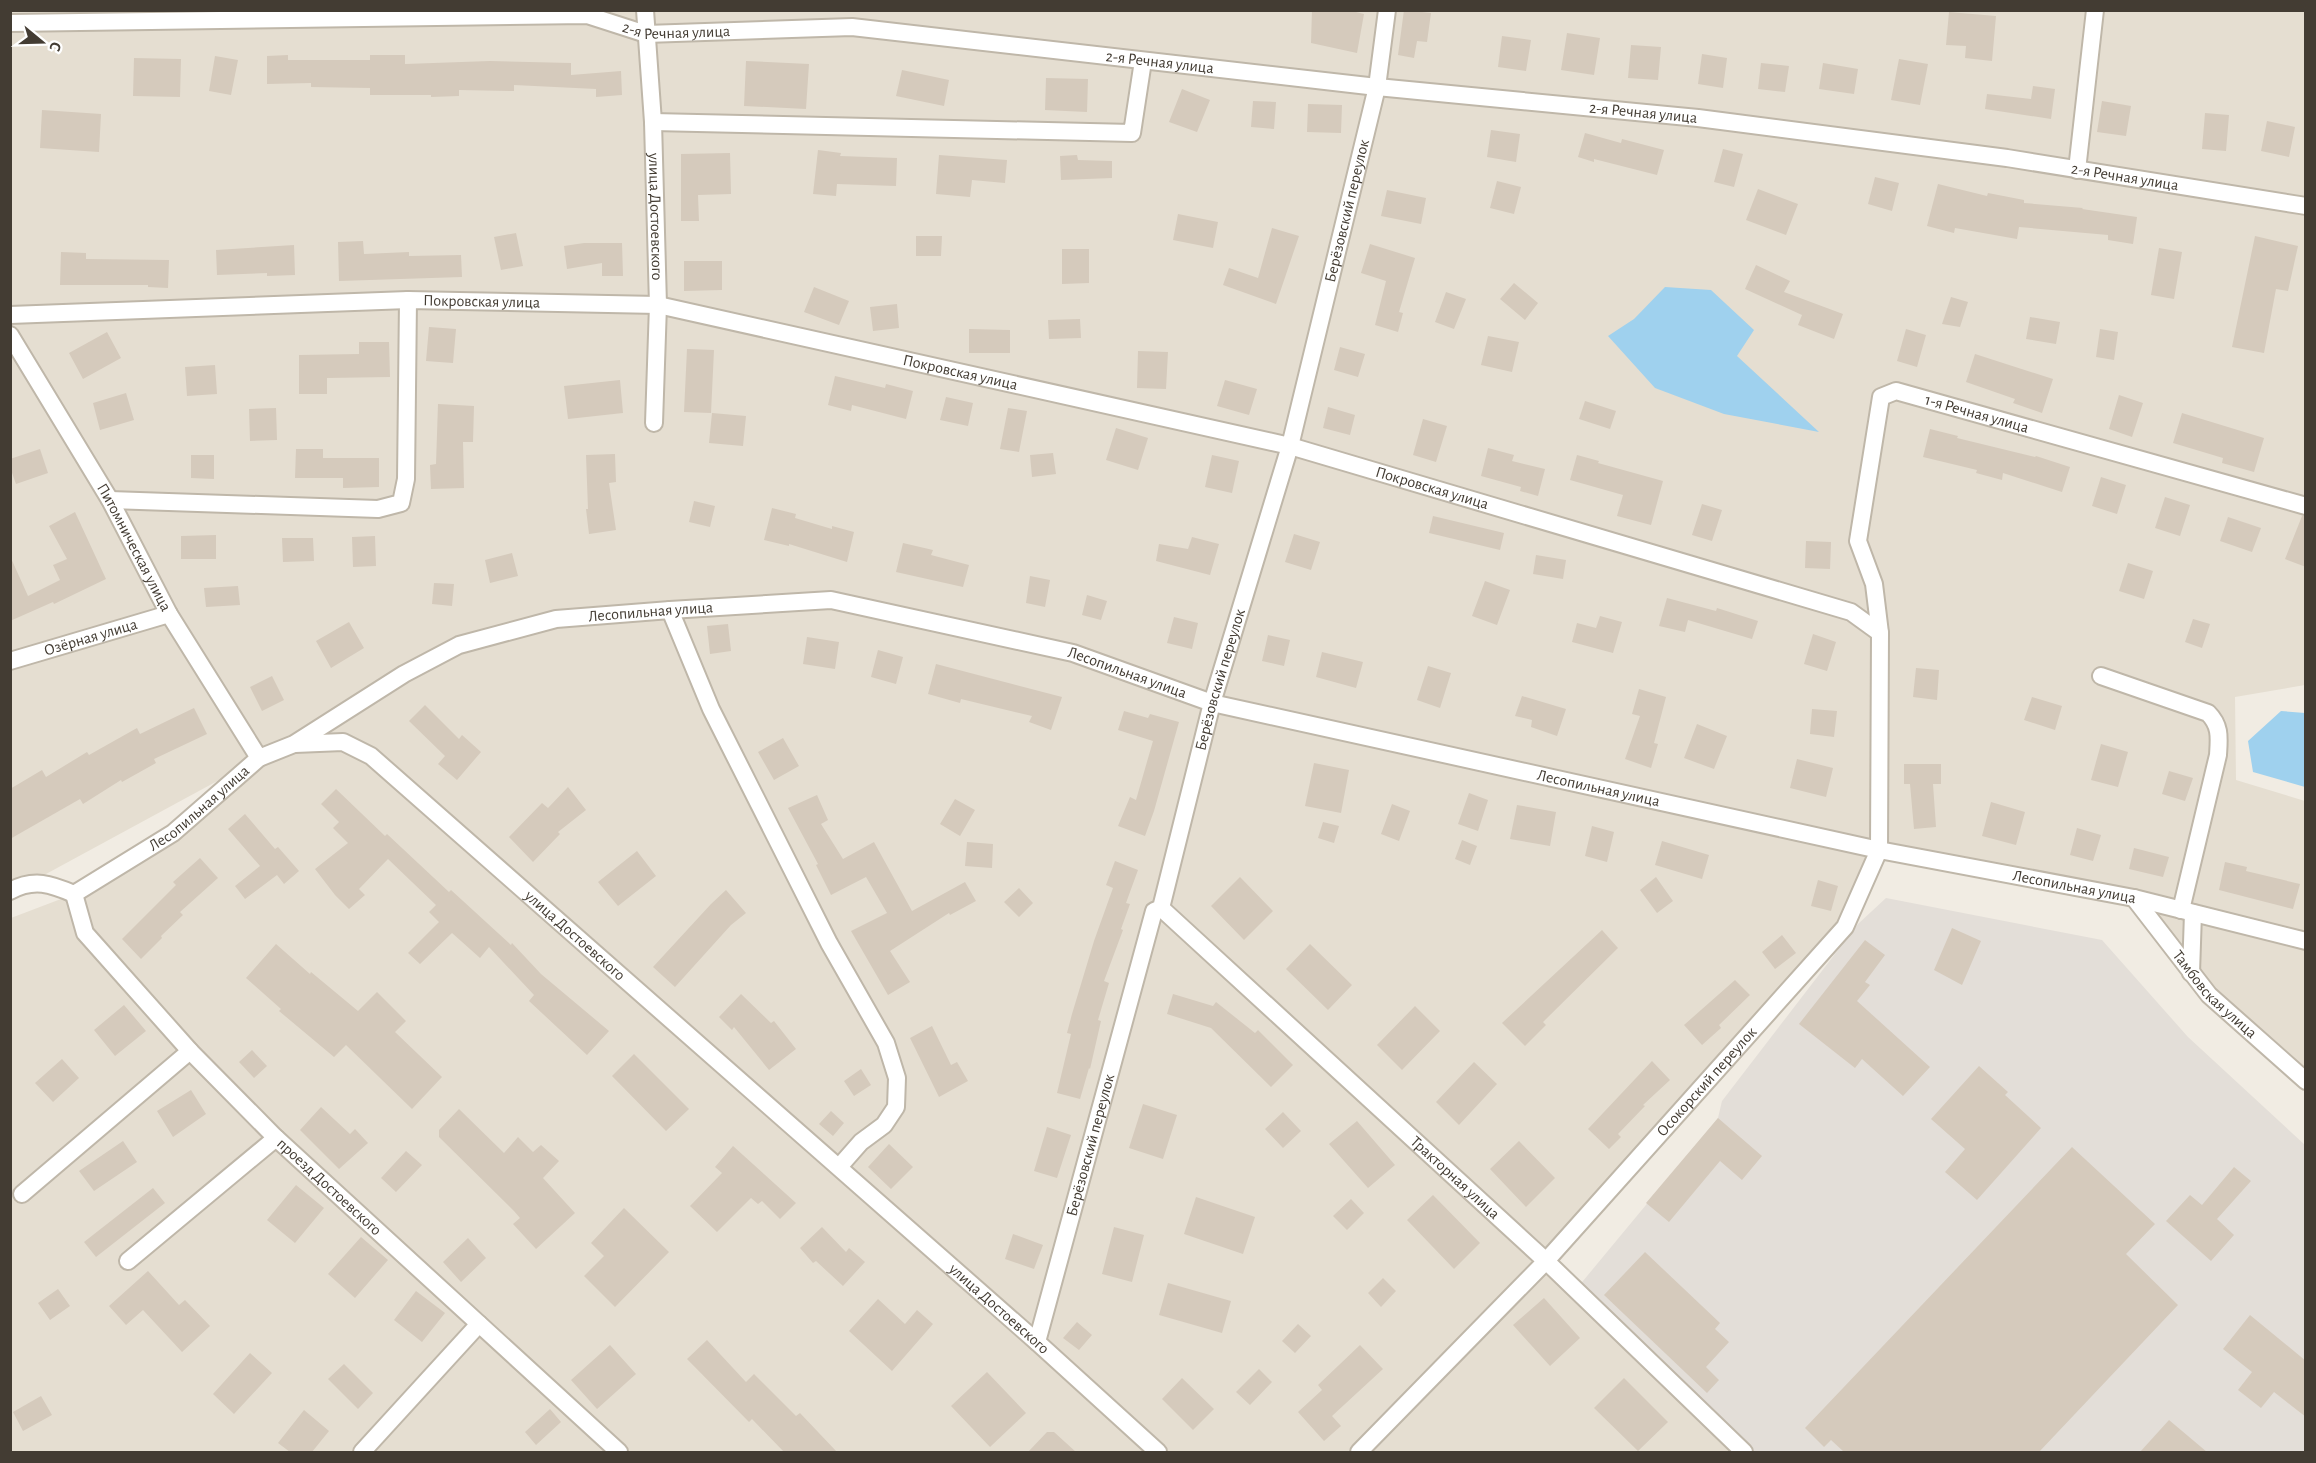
<svg xmlns="http://www.w3.org/2000/svg" width="2316" height="1463" font-family="'Alegreya Sans',sans-serif">
	<style>
		.residential { fill: #e5ded1 }
		.industrial { fill: #e3ded8 }
		.water { fill: #9fd1ee }
		.building { fill: #d5cabc }
		.lines { fill: none; stroke-linecap: round; stroke-linejoin: round }
		.minor-casing { stroke: #bfb7a9; stroke-width: 20 }
		.minor { stroke: #fff; stroke-width: 16 }
		.labels { text-anchor: middle; dominant-baseline: central; stroke-width: 4.5; stroke-linejoin: round; paint-order: stroke }
		.street-label { font-size: 16px; fill: #433c33; stroke: #fff }
	</style>
	<rect width="100%" height="100%" fill="#f1ece3"/>
	<path class="residential" d="M11,11h2294v674l-70,12 1,83 69,21v280l-96,-86 -75,-97 -255,-48 -34,77 -299,334 198,191h-1733v-534l63,-24 99,-61 83,-73 -245,133z"/>
	<path class="industrial" d="M1886,898l216,42 86,97 117,108v307h-556l-171,-165 140,-169 4,-17 136,-177z"/>
	<path class="water" d="M1665,287l46,3 43,40 -17,26 82,76 -95,-18 -69,-26 -47,-52 26,-17z
		M2281,711l24,2v74l-52,-15 -5,-31z"/>
	<path class="building" d="M1312,10h36l16,4 -7,39 -46,-10z
		M1404,10l27,3 -4,29 -10,-1 -3,17 -16,-3z
		M1949,12l47,4 -4,45 -27,-3 1,-12 -20,-1z
		M1567,33l33,5 -6,37 -33,-5z
		M1502,36l29,4 -5,31 -28,-4z
		M1631,45l30,2 -3,33 -30,-2z
		M1702,54l25,4 -4,30 -25,-4z
		M288,55v5h82v-5h35v9l85,-3 81,2v12l50,-4 1,24 -26,2v-8l-82,-4v6l-55,-1v6l-28,1v-2h-61v-7l-59,-1v-4l-44,1v-28z
		M215,56l23,4 -7,35 -22,-4z
		M134,58l47,1 -1,38 -47,-1z
		M1899,59l29,5 -8,41 -29,-5z
		M746,61l63,3 -3,45 -62,-3z
		M1761,63l28,3 -4,26 -27,-3z
		M1823,63l35,6 -4,25 -35,-5z
		M902,70l47,10 -5,26 -48,-10z
		M1046,78l42,1 -1,33 -42,-2z
		M2033,86l22,3 -4,30 -66,-10 2,-15 44,5z
		M1182,89l28,11 -13,32 -28,-10z
		M1253,101l23,1 -2,27 -23,-2z
		M2102,101l29,5 -5,30 -29,-4z
		M1308,104l34,1 -1,28 -34,-1z
		M42,110l59,4 -2,38 -59,-4z
		M2205,113l24,2 -3,36 -24,-2z
		M2267,121l28,6 -6,30 -28,-6z
		M1491,130l29,4 -4,28 -29,-5z
		M1585,133l36,10 1,-4 42,11 -7,25 -63,-16v3l-16,-5z
		M1723,149l20,5 -9,33 -20,-5z
		M818,150l23,3 -1,3 57,2 -1,28 -59,-2 -1,12 -23,-2z
		M730,153l1,41 -33,1 1,26h-18v-67z
		M939,155l68,5 -2,23 -33,-3 -2,17 -34,-3z
		M1077,155l1,5 34,1v17l-51,2 -1,-24z
		M1875,177l24,6 -7,28 -24,-7z
		M1497,181l24,6 -7,27 -24,-6z
		M1938,184l49,12 1,-3 36,7v3l59,5 -1,1 55,8 -4,27 -25,-4v-5l-89,-8 -2,12 -62,-11 -1,5 -27,-7z
		M1758,189l40,15 -12,31 -40,-15z
		M1387,190l39,8 -5,26 -40,-8z
		M1178,214l40,8 -5,26 -40,-8z
		M1272,228l27,8 -23,68 -53,-19 6,-17 29,10z
		M516,233l7,33 -22,4 -7,-33z
		M916,236h26l-1,20h-25z
		M2255,236l43,10 -10,45 -12,-2 -12,64 -32,-6z
		M363,241l1,13 45,-2v4l52,-1 1,22 -123,4 -1,-39z
		M584,243h38l1,33h-21v-13l-35,6 -3,-23z
		M1370,244l45,14 -16,54 4,1 -5,19 -23,-7 11,-44 -25,-8z
		M294,245l1,30 -28,1v-3l-50,2 -1,-25z
		M2159,248l23,4 -8,47 -23,-4z
		M1062,249h27v34l-27,1z
		M61,252l25,1v6l83,1 -1,28 -20,-1v-2h-88z
		M684,261h38v29l-38,1z
		M1756,265l34,16 -6,11 59,22 -9,25 -36,-14 4,-10 -57,-26z
		M1514,283l24,20 -13,17 -25,-21z
		M814,287l35,14 -10,24 -35,-13z
		M1446,292l20,7 -12,30 -19,-7z
		M1951,297l17,5 -8,25 -18,-3z
		M897,304l2,24 -26,3 -3,-24z
		M2030,317l30,5 -4,22 -30,-5z
		M1080,319l1,19 -32,1 -1,-19z
		M429,327l27,2 -3,34 -27,-2z
		M969,329l41,1v23h-41z
		M1906,329l20,6 -9,32 -20,-6z
		M2100,329l18,3 -4,28 -18,-3z
		M107,332l14,26 -38,21 -14,-26z
		M1488,336l31,6 -7,30 -31,-7z
		M359,342h30l1,35 -63,1v16h-28v-39l60,-1z
		M1340,347l25,7 -7,23 -24,-7z
		M687,349l27,1 -3,63 -27,-1z
		M1138,351l30,1 -2,37 -29,-1z
		M1975,354l78,25 -11,34 -29,-10 2,-4 -49,-17z
		M215,365l2,29 -30,2 -2,-29z
		M835,376l50,12 1,-4 27,7 -7,28 -54,-14 -1,6 -23,-6z
		M620,380l3,33 -55,6 -4,-33z
		M1225,380l32,9 -8,26 -32,-9z
		M126,393l8,27 -34,10 -7,-27z
		M2119,395l24,8 -11,34 -23,-8z
		M946,397l27,6 -5,23 -28,-6z
		M1585,401l31,10 -6,18 -31,-10z
		M438,404l36,2 -1,36h-10l1,46 -33,1 -1,-24 6,-1z
		M1328,407l27,8 -5,20 -27,-7z
		M276,408l1,32 -27,1 -1,-32z
		M1008,408l19,3 -8,41 -19,-3z
		M712,413l34,3 -3,30 -34,-3z
		M2182,413l82,25 -10,34 -32,-9 1,-5 -50,-15z
		M1423,419l24,7 -11,36 -23,-7z
		M1116,428l32,10 -10,32 -32,-10z
		M1930,429l28,7 -1,2 78,19 1,-1 34,11 -8,25 -59,-19 -1,7 -26,-7 1,-3 -54,-13z
		M1488,448l26,7 -2,6 33,8 -7,27 -18,-5 1,-4 -40,-11z
		M40,449l8,24 -32,11 -6,-17v-8z
		M296,449h27v9h56v29l-36,1v-10h-48z
		M1053,453l3,21 -24,3 -2,-22z
		M615,454l1,28 -7,1 7,47 -27,4 -3,-25h2l-2,-54z
		M191,455h23v24l-23,-1z
		M1212,455l27,6 -7,32 -27,-6z
		M1577,455l22,6 -1,2 65,18 -12,44 -34,-9 6,-21 -53,-15z
		M2101,477l25,8 -9,29 -25,-8z
		M2165,497l25,8 -10,31 -25,-8z
		M694,501l21,5 -5,21 -21,-5z
		M1702,504l20,6 -10,31 -20,-6z
		M772,508l24,6 -1,4 37,11v-3l22,6 -7,30 -58,-18v2l-25,-6z
		M75,512l31,67 -52,25 -1,-2 -43,19v-65l18,40 32,-16 -7,-15 14,-6 -18,-33z
		M1433,516l71,17 -4,17 -71,-17z
		M2302,516h4v51l-21,-8z
		M2228,517l33,11 -9,24 -32,-11z
		M1294,534l26,8 -9,28 -26,-8z
		M216,535v24h-35v-23z
		M375,536l1,30 -23,1 -1,-30z
		M1192,537l27,7 -9,31 -54,-14 3,-17 29,5z
		M282,538h31l1,23 -31,1z
		M1806,541l25,1 -1,27 -25,-1z
		M903,543l30,7 -2,5 38,10 -6,22 -67,-15z
		M512,553l6,23 -28,7 -5,-23z
		M1536,555l30,5 -3,19 -30,-5z
		M2128,563l25,8 -9,28 -25,-8z
		M1030,576l20,4 -5,27 -19,-4z
		M1485,581l25,9 -13,35 -25,-9z
		M434,583l20,1 -2,22 -20,-2z
		M238,586l2,19 -34,2 -2,-19z
		M1087,595l20,6 -6,19 -19,-5z
		M1667,598l49,13 1,-3 41,13 -6,18 -64,-19 -3,12 -26,-6z
		M1600,616l22,6 -9,31 -41,-11 5,-19 19,5z
		M1174,617l24,6 -6,26 -25,-6z
		M2193,619l17,5 -8,24 -17,-6z
		M349,622l15,26 -33,20 -15,-27z
		M728,624l3,27 -21,3 -3,-28z
		M1813,634l23,8 -9,29 -23,-7z
		M1268,635l22,5 -6,26 -22,-5z
		M807,637l32,5 -4,27 -32,-5z
		M878,650l25,7 -7,27 -25,-7z
		M1322,652l41,10 -7,26 -40,-11z
		M936,664l126,33 -11,33 -22,-8 3,-6 -71,-17 -1,4 -32,-9z
		M1428,666l23,7 -11,35 -23,-8z
		M1916,668l23,2 -2,30 -24,-3z
		M272,676l12,24 -22,11 -12,-24z
		M1639,689l27,8 -12,46 4,1 -7,24 -26,-9 15,-43 -8,-2z
		M1522,696l44,13 -9,27 -26,-9 1,-7 -17,-4z
		M2032,697l30,9 -7,24 -31,-10z
		M425,705l34,34 3,-4 19,17 -24,28 -19,-16 7,-8 -36,-35z
		M194,708l13,26 -53,25 2,4 -34,19 -1,-2 -38,24 -3,-5 -70,40v-50l32,-19 4,7 41,-25 2,3 48,-27 3,6z
		M1812,709l25,2 -3,26 -24,-3z
		M1124,711l24,7 2,-4 29,8 -25,89 -9,25 -27,-10 12,-29 6,3 17,-59 -35,-11z
		M1697,724l30,12 -13,33 -30,-11z
		M783,738l16,28 -25,14 -16,-28z
		M2101,744l27,8 -10,35 -27,-7z
		M1797,759l36,9 -7,29 -36,-9z
		M1314,763l35,7 -8,43 -36,-7z
		M1904,764h37v20h-8l3,43 -22,2 -4,-45h-6z
		M2169,771l24,7 -8,23 -23,-7z
		M568,787l18,23 -28,22 2,2 -27,28 -24,-25 33,-34 6,5z
		M336,789l49,47 2,-2 62,58 2,-2 60,55 1,-2 29,31 68,57 -22,24 -58,-54 5,-6 -45,-48 -9,11 -28,-25 -32,31 -12,-11 31,-31 -10,-10 7,-7 -48,-46 -29,30 6,6 -16,14 -14,-14 -20,-26 33,-26 -15,-15 6,-6 -18,-18z
		M1469,793l19,7 -10,31 -20,-7z
		M817,795l11,25 -7,4 22,35 31,-17 38,69 53,-29 11,19 -26,14 -1,-2 -59,38 20,31 -22,13 -37,-64 36,-18 -21,-36 -35,18 -15,-30 2,-1 -30,-56z
		M955,799l20,11 -15,26 -20,-12z
		M1991,802l34,10 -9,33 -34,-9z
		M1392,804l18,7 -11,30 -18,-7z
		M1517,805l39,7 -6,34 -40,-7z
		M245,814l30,35 3,-2 21,24 -15,13 -7,-9 -32,24 -10,-13 25,-20 -32,-37z
		M1323,822l16,4 -5,17 -16,-5z
		M1592,826l22,6 -7,30 -22,-6z
		M2077,828l24,7 -8,26 -23,-6z
		M1462,840l15,6 -7,19 -15,-6z
		M1662,841l47,14 -7,24 -47,-14z
		M967,842l26,2 -1,24 -27,-2z
		M2134,848l35,9 -6,20 -34,-8z
		M637,851l19,25 -38,30 -20,-24z
		M200,858l18,20 -38,34 3,3 -22,21 1,2 -21,21 -19,-20 54,-54 -3,-3z
		M1115,861l23,9 -12,33 4,1 -9,25 2,1 -19,51 5,2 -11,37 3,1 -11,48 -1,-1 -9,31 -23,-6 14,-59 -4,-1 5,-19 22,-73 19,-53 -7,-3z
		M2225,862l22,5 -1,4 54,13 -7,25 -74,-19z
		M1240,877l33,34 -29,29 -33,-34z
		M1656,877l17,24 -16,12 -17,-23z
		M1818,880l20,6 -7,25 -20,-5z
		M1019,888l14,15 -14,14 -15,-15z
		M726,890l20,23 -15,12 -56,62 -22,-20 58,-63z
		M1952,928l29,13 -19,44 -28,-15z
		M1602,930l16,18 -75,74 3,3 -21,21 -23,-23z
		M1782,935l14,18 -21,16 -13,-17z
		M1865,940l20,15 -20,27 5,3 -13,16 73,66 -27,29 -41,-37 -7,9 -56,-44z
		M276,944l34,30 1,-2 47,39 19,-19 29,29 -11,11 47,45 -30,32 -66,-64 -12,12 -55,-46 2,-2 -35,-31z
		M1310,944l42,41 -24,25 -42,-41z
		M1735,980l15,15 -31,30 2,3 -19,17 -18,-20z
		M741,994l30,29 3,-2 22,28 -27,21 -35,-43 -2,3 -13,-13z
		M1173,994l40,12 3,-4 39,31 3,-3 35,35 -22,22 -60,-59 -44,-14z
		M124,1005l22,26 -31,25 -21,-26z
		M1415,1006l25,25 -38,39 -25,-25z
		M932,1026l19,39 6,-3 11,19 -29,16 -29,-59z
		M252,1050l15,16 -13,12 -15,-16z
		M634,1054l55,55 -23,22 -54,-55z
		M62,1059l17,19 -26,24 -18,-19z
		M1652,1061l18,19 -27,25 2,1 -27,28 3,3 -12,12 -21,-20z
		M1474,1062l23,22 -38,41 -23,-23z
		M1979,1066l29,26 -3,3 36,33 -64,72 -32,-28 20,-23 -34,-30z
		M861,1069l10,16 -17,11 -10,-15z
		M191,1090l15,24 -33,23 -16,-26z
		M1143,1104l34,11 -14,44 -34,-11z
		M321,1107l29,27 5,-5 13,14 -29,26 -39,-39z
		M459,1109l45,44 14,-16 15,15 8,-7 18,16 -16,17 32,35 -39,36 -23,-25 7,-6 -6,-7 -75,-74v-7z
		M831,1111l13,12 -11,13 -14,-12z
		M1283,1112l18,19 -18,17 -18,-19z
		M1718,1118l44,38 -20,24 -22,-19 -51,61 -23,-19z
		M1357,1121l38,44 -27,23 -39,-44z
		M1047,1127l24,8 -14,43 -23,-7z
		M123,1141l14,21 -43,29 -15,-20z
		M1519,1141l36,37 -29,29 -36,-38z
		M889,1144l24,23 -22,22 -23,-22z
		M733,1146l63,57 -16,16 -18,-18 -4,3 -7,-6 -34,34 -27,-26 32,-33 -7,-6z
		M2072,1147l83,77 -29,30 52,51 -139,147h-195l-13,-12 -7,7 -19,-19z
		M406,1151l16,14 -26,27 -15,-14z
		M2234,1167l17,14 -34,38 17,16 -23,26 -45,-40 24,-26 12,10z
		M296,1185l28,23 -29,35 -28,-23z
		M153,1188l12,15 -69,54 -12,-15z
		M1433,1195l47,48 -26,26 -47,-49z
		M1196,1197l59,20 -12,37 -59,-20z
		M1351,1199l13,14 -17,17 -14,-14z
		M624,1208l45,44 -54,55 -31,-31 20,-20 -13,-13z
		M822,1227l24,25 3,-4 16,14 -22,24 -27,-25 -3,2 -13,-15z
		M1114,1227l30,8 -12,47 -30,-8z
		M1013,1234l30,11 -9,24 -29,-10z
		M361,1237l27,23 -33,38 -27,-24z
		M468,1238l18,20 -25,24 -18,-20z
		M1645,1252l75,71 -5,6 14,13 -23,25 13,13 -12,13 -103,-98z
		M148,1271l31,34 6,-5 25,26 -28,26 -39,-42 -17,15 -17,-19z
		M1383,1278l13,13 -15,16 -13,-14z
		M1168,1283l63,18 -9,32 -63,-18z
		M58,1289l12,17 -20,14 -12,-17z
		M416,1291l29,22 -23,29 -28,-22z
		M1544,1298l36,40 -30,28 -37,-41z
		M878,1299l27,25 12,-14 16,14 -41,47 -43,-40z
		M2250,1315l56,46v56l-32,-25 -13,16 -23,-18 14,-18 -29,-23z
		M1077,1322l15,13 -13,15 -16,-12z
		M1298,1324l13,12 -16,17 -13,-12z
		M707,1340l39,42 8,-8 42,42 4,-3 37,39h-53l-32,-33 -3,3 -62,-63z
		M610,1345l26,29 -39,35 -26,-29z
		M1360,1345l23,24 -51,47 9,10 -17,15 -26,-29 24,-22 -4,-5z
		M250,1353l22,20 -38,41 -21,-20z
		M344,1364l29,29 -15,16 -30,-30z
		M1259,1369l13,13 -22,23 -14,-13z
		M987,1372l39,41 -36,34 -39,-41z
		M1182,1378l32,31 -21,21 -31,-31z
		M1624,1378l44,44 -30,29 -44,-43z
		M41,1396l11,19 -29,16 -10,-19z
		M550,1409l11,13 -25,23 -11,-13z
		M304,1410l25,21 -17,21h-22l-12,-9z
		M2169,1420l38,32h-67z
		M1047,1432h7l22,20h-48z"/>
	<g class="lines">
		<defs>
			<g id="minor">
				<path id="s1" d="M645,10l8,112 5,183 -4,118"/>
				<path id="s2" d="M10,23l577,-8 59,19 206,-7 525,60 321,31 309,40 299,48"/>
				<path d="M653,122l479,11 11,-72"/>
				<path d="M2077,170l18,-160"/>
				<path id="s3" d="M10,315l398,-15 250,5 632,141 561,166 29,21"/>
				<path id="s4" d="M10,335l100,165 59,114 90,144"/>
				<path d="M110,500l268,9 23,-6 5,-24 2,-179"/>
				<path d="M670,610l41,99 118,234 57,100 11,35 -1,29 -12,18 -23,17 -22,25"/>
				<path id="s5" d="M10,661l159,-47"/>
				<path d="M2101,676l107,37c13,13 11,25 10,42l-37,155"/>
				<path id="s6" d="M295,744l48,-2 28,14 666,586 121,110"/>
				<path id="s7" d="M10,891c24,-13 41,-7 64,3l99,-61 86,-75 35,-14 110,-70 55,-29 97,-26 114,-9 161,-10 242,53 139,50 667,147 255,48 172,43"/>
				<path id="s8" d="M74,894l11,39 105,118 86,87 343,314"/>
				<path id="s9" d="M2134,898l75,97 97,86"/>
				<path id="s10" d="M1161,908l385,353 198,191"/>
				<path d="M2191,973l2,-60"/>
				<path d="M22,1194l168,-143"/>
				<path d="M128,1261l148,-123"/>
				<path id="s11" d="M1037,1342l117,-431 7,-3 51,-205 78,-257 87,-359 10,-77"/>
				<path d="M362,1452l117,-128"/>
				<path id="s12" d="M1359,1452l187,-191 299,-334 34,-77 1,-217 -6,-49 -16,-43 23,-144 15,-6 410,115"/>
			</g>
		</defs>
		<use href="#minor" class="minor-casing"/>
		<use href="#minor" class="minor"/>
	</g>
	<g class="labels">
		<g class="street-label">
			<text stroke="none"><textPath href="#s2" startOffset="669">2-я Речная улица</textPath></text>
			<text stroke="none"><textPath href="#s2" startOffset="1155">2-я Речная улица</textPath></text>
			<text stroke="none"><textPath href="#s2" startOffset="1641">2-я Речная улица</textPath></text>
			<text stroke="none"><textPath href="#s2" startOffset="2127">2-я Речная улица</textPath></text>
			<text stroke="none"><textPath href="#s11" startOffset="1176">Берёзовский переулок</textPath></text>
			<text stroke="none"><textPath href="#s1" startOffset="207">улица Достоевского</textPath></text>
			<text stroke="none"><textPath href="#s3" startOffset="472">Покровская улица</textPath></text>
			<text stroke="none"><textPath href="#s3" startOffset="958">Покровская улица</textPath></text>
			<text stroke="none"><textPath href="#s12" startOffset="1358">1-я Речная улица</textPath></text>
			<text stroke="none"><textPath href="#s3" startOffset="1444">Покровская улица</textPath></text>
			<text stroke="none"><textPath href="#s4" startOffset="246">Питомническая улица</textPath></text>
			<text stroke="none"><textPath href="#s7" startOffset="723">Лесопильная улица</textPath></text>
			<text stroke="none"><textPath href="#s5" startOffset="84">Озёрная улица</textPath></text>
			<text stroke="none"><textPath href="#s7" startOffset="1209">Лесопильная улица</textPath></text>
			<text stroke="none"><textPath href="#s11" startOffset="690">Берёзовский переулок</textPath></text>
			<text stroke="none"><textPath href="#s7" startOffset="1695">Лесопильная улица</textPath></text>
			<text stroke="none"><textPath href="#s7" startOffset="219">Лесопильная улица</textPath></text>
			<text stroke="none"><textPath href="#s7" startOffset="2181">Лесопильная улица</textPath></text>
			<text stroke="none"><textPath href="#s6" startOffset="351">улица Достоевского</textPath></text>
			<text stroke="none"><textPath href="#s9" startOffset="126">Тамбовская улица</textPath></text>
			<text stroke="none"><textPath href="#s12" startOffset="508">Осокорский переулок</textPath></text>
			<text stroke="none"><textPath href="#s11" startOffset="204">Берёзовский переулок</textPath></text>
			<text stroke="none"><textPath href="#s10" startOffset="399">Тракторная улица</textPath></text>
			<text stroke="none"><textPath href="#s8" startOffset="393">проезд Достоевского</textPath></text>
			<text stroke="none"><textPath href="#s6" startOffset="916">улица Достоевского</textPath></text>
		</g>
	</g>
	<rect width="2316" height="1463" fill="none" stroke="#433c33" stroke-width="24"/>
	<g transform="translate(42 42) rotate(109)" stroke="#ffffff" stroke-width="4.5" paint-order="stroke">
	<path d="M0-4.5L10 22L0 15L-10 22Z" fill="#433c33"/>
	<text y="-9" font-size="16" font-weight="bold" text-anchor="middle" fill="#433c33">С</text>
	</g>
</svg>
